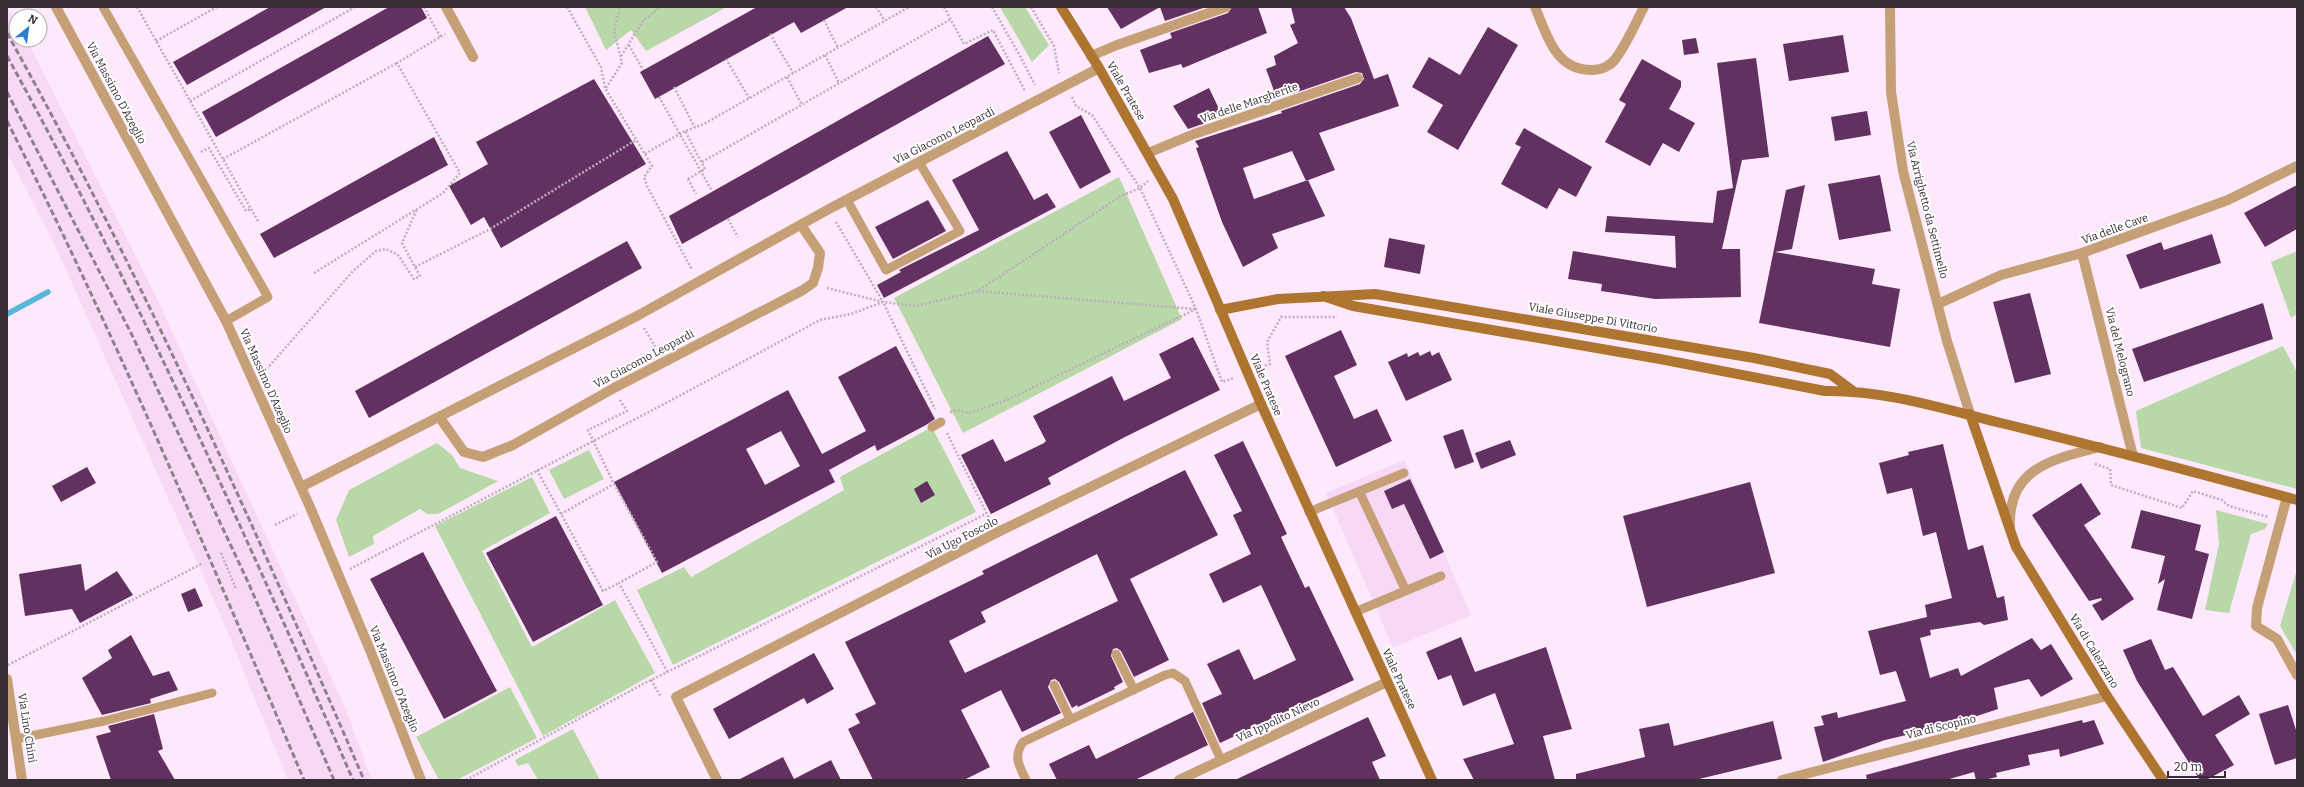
<svg xmlns="http://www.w3.org/2000/svg" width="2304" height="787" font-family="Bitter,serif">
	<style>
		.built { fill: #f7d9f5 }
		.green { fill: #b9d8a8 }
		.lines { fill: none; stroke-linecap: round; stroke-linejoin: round }
		.stream { stroke: #59b7d9; stroke-width: 5.5 }
		.building { fill: #623061; fill-rule: evenodd }
		.path { stroke: #beadbc; stroke-width: 2.5; stroke-dasharray: 2 2; stroke-linecap: butt }
		.lane { stroke: #c59f75; stroke-width: 9 }
		.street { stroke: #c59f75; stroke-width: 10 }
		.secondary { stroke: #ad7530; stroke-width: 10 }
		.rail { stroke: #8e808d; stroke-width: 3; stroke-dasharray: 6 3; stroke-linecap: butt }
		.path-bridge { stroke: #beadbc; stroke-width: 2.5; stroke-dasharray: 2 2; stroke-linecap: butt }
		.labels { text-anchor: middle; dominant-baseline: central; stroke-width: 4; stroke-linejoin: round; paint-order: stroke }
		.street-label { font-size: 11px; fill: #362d36; stroke: #fff }
	</style>
	<rect width="100%" height="100%" fill="#fde9fb"/>
	<path class="built" d="M7,7l9,15v18h10l6,10 125,249 187,406 28,75h-84l-66,-162 -164,-366 -51,-100z
		M1404,460l67,155 -78,33 -67,-155z"/>
	<path class="green" d="M585,7h142l-81,44 -15,-21 -25,20z
		M1000,7h25l24,38 -17,17z
		M1119,177l63,142 -219,114 -69,-135z
		M2297,251v63l-6,4 -20,-56z
		M2283,346l14,26v117l-156,-41 -5,-37z
		M932,427l44,85 -303,153 -36,-75 47,-23 7,10 153,-87 -4,-13z
		M437,443l15,12 8,13 38,13 -60,33h-11l-7,-5 -47,27 1,8 -25,13 -13,-37 13,-30z
		M589,450l15,29 -40,20 -15,-29z
		M532,477l18,36 -68,38 50,96 83,-47 40,73 -112,63 -108,-210z
		M2216,510l52,14 -3,5 -14,5 -22,79 -24,-3 14,-66z
		M2297,569v86l-17,-29z
		M510,687l27,51 -80,42h-18l-23,-43z
		M573,729l27,51h-62l-10,-17 -10,3 -3,-6z"/>
	<g class="lines">
		<path class="stream" d="M7,314l41,-22"/>
	</g>
	<path class="building" d="M270,7h56l-139,78 -14,-23z
		M389,7h32l6,11 -211,119 -14,-25z
		M757,7h91l-47,26 -7,-11 -139,77 -15,-27z
		M1107,7h99l-41,14 -5,-14 -39,22z
		M1232,7h26l9,26 -84,35 -2,-4 -32,9 -9,-23 32,-12 -2,-5 58,-20z
		M1291,7h53l7,11 23,61 14,-5 11,32 -80,27 16,37 -29,11 -14,-30 -49,17 11,31 54,-19 17,36 -53,18 6,14 -35,19 -21,-45 -26,-74 3,-1 -4,-6 87,-28 -1,-2 79,-27 4,-5 -2,-6 -6,-1 -79,27 -11,-30 10,-4 -2,-9 24,-13 -8,-18 5,-2z
		M1488,27l30,18 -60,105 -31,-18 16,-27 -31,-18 17,-30 31,18z
		M1843,35l6,37 -60,9 -6,-37z
		M988,36l17,28 -323,180 -13,-28z
		M1696,38l3,15 -15,2 -2,-15z
		M1756,58l13,99 -27,3 -20,89h18l1,48 -86,2 -54,-8 1,-7 -34,-5 5,-28 103,17 -1,-32 -70,-4 2,-16 106,7 4,-32 16,-3 -16,-125z
		M1642,59l39,22v6l-12,22 26,14 -16,29 -16,-9 -13,23 -45,-24 21,-38 -7,-4z
		M594,79l52,85 -145,84 -17,-31 -13,8 -22,-39 39,-22 -12,-22z
		M1209,88l14,29 -35,12 -15,-23z
		M1867,111l4,24 -36,6 -4,-24z
		M1081,115l30,57 -31,17 -31,-57z
		M1524,128l68,39 -16,30 -17,-9 -12,21 -46,-25 20,-37 -6,-3z
		M434,137l14,28 -174,93 -14,-24z
		M1007,151l27,49 13,-7 9,14 -172,91 -7,-13 24,-13 -2,-2 80,-40 -27,-50z
		M1880,175l11,56 -52,9 -11,-56z
		M1805,185l-13,64 -17,3 100,17 -3,15 28,5 -10,58 -131,-24 27,-133z
		M2297,185v44l-32,18 -21,-34z
		M928,200l18,31 -53,28 -18,-32z
		M2212,234l9,29 -81,26 -14,-34 35,-13 3,8z
		M1389,238l36,7 -5,29 -36,-7z
		M627,241l15,27 -273,150 -14,-27z
		M2030,293l21,81 -36,9 -22,-81z
		M2263,303l10,36 -129,43 -12,-33z
		M1341,330l16,35 -23,11 20,43 23,-10 15,32 -56,26 -51,-111z
		M1193,337l27,53 -95,47 -77,41 3,6 -60,30 -30,-59 32,-16 12,23 39,-19 2,-2 -13,-25 79,-40 12,25 47,-23 -12,-24z
		M896,346l39,73 -9,6 -49,26 -2,-6 -46,25 6,12 -173,91 -48,-91 174,-92 34,64 44,-23 -28,-54zM781,431l19,35 -35,19 -19,-36z
		M1430,351l2,5 7,-4 13,28 -46,21 -18,-39 19,-9 1,4 10,-5 2,4z
		M1463,429l11,33 -19,7 -12,-33z
		M1510,440l6,15 -35,14 -6,-16z
		M1243,441l44,93 -6,3 24,51 4,-2 45,94 -134,63 -18,-40 20,-9 -15,-30 32,-15 15,31 42,-20 -35,-75 -38,18 -14,-29 42,-20 -18,-39 9,-4 -28,-56z
		M1943,444l25,106 15,-5 14,53 7,-2 4,24 -24,5 -4,-3 -50,8 1,5 -11,3 10,40 28,-10 3,8 71,-38 9,12 10,-6 22,35 -32,18 -12,-18 -35,9 4,21 -45,15 -68,16 -62,22 -9,-35 10,-2 -3,-9 16,-4 1,6 68,-17 -10,-30 -16,4 -12,-44 59,-14 -2,-12 27,-7 -16,-66 -13,4 -11,-48 -25,6 -8,-31 30,-8 -1,-3z
		M87,467l9,16 -35,19 -9,-16z
		M1185,470l33,65 -88,44 39,81 -35,17 -13,-26 -4,-3 -4,1 -2,7 12,26 -9,5 1,2 -37,18 -1,-2 -5,3 -13,-26 -4,-3 -4,1 -3,7 13,26 -39,19 -21,-42 -40,20 29,57 -26,13h-91l-25,-51 12,-6 -5,-9 21,-10 -31,-62 139,-68 -2,-3zM1097,554l21,47 -153,72 -16,-32 37,-19 -5,-10z
		M1410,479l34,73 -14,7 -26,-55 -12,5 -8,-18z
		M927,481l8,14 -14,8 -7,-14z
		M1750,482l25,91 -128,34 -24,-91z
		M2081,483l20,31 -17,11 50,74 -32,22 -10,-16 10,-5 -1,-2 -12,3 -57,-86z
		M2141,510l60,15 -6,25 14,4 -17,65 -35,-9 8,-31 -7,5 7,-28 -34,-8z
		M556,516l47,89 -70,37 -47,-89z
		M423,552l74,139 -53,28 -74,-140z
		M81,564l4,27 32,-20 16,24 -53,28 -8,-14 -47,7 -6,-42z
		M195,588l8,18 -15,6 -7,-18z
		M131,635l22,41 16,-5 9,19 -28,9 1,4 -49,12 -20,-37 30,-20 -4,-8z
		M1461,637l14,35 71,-25 26,82 -29,7 12,44h-81l-11,-21 51,-15 -19,-51 -32,13 -12,-31 -13,5 -12,-28z
		M2151,639l14,31 8,-3 30,49 36,-21 11,19 -35,21 19,30 -28,15h-6l-63,-99 -14,-31z
		M814,653l20,36 -27,15 -3,-6 -75,41 -16,-30z
		M2288,705l9,28v25l-22,7 -16,-51z
		M1193,712l15,33 -73,35h-78l-8,-16 40,-19 7,14z
		M154,714l9,35 -5,2 17,29h-64l-15,-44 15,-4 -3,-6z
		M1368,717l18,39 -14,6 8,18h-145z
		M2082,720l1,3 11,-3 10,24 -44,13 -1,-8 -31,6 2,10 -34,8 1,4 -13,3h-8l-2,-8 -28,8h-79l-1,-5 93,-25z
		M1773,721l9,38 -87,21h-119v-6l69,-17 -6,-28 30,-6 5,23z
		M783,757l11,22 37,-19 10,20h-103z"/>
	<g class="lines">
		<path class="path" d="M137,7l122,216
			M424,7l17,31
			M567,7l34,60 4,21 47,78 -8,11 3,9 45,84
			M876,7l9,14
			M944,7l20,37 29,-14 32,61
			M992,7l28,49 15,29
			M1031,7l23,39 5,27
			M824,20l14,28
			M770,34l23,39
			M156,41l61,-34
			M629,45l14,25
			M825,55l14,28
			M621,56l22,-35 17,-14
			M726,59l23,39
			M787,77l15,28
			M674,87l21,41
			M606,88l16,-25 -8,-32 6,-24
			M659,97l53,94
			M1072,97l4,9 16,9 48,73 56,121 26,73 12,-4
			M190,101l165,-94
			M201,152l8,-4 37,63 5,-2
			M645,154l17,-10
			M223,159l174,-96
			M702,162l249,-143
			M705,169l-20,-38 19,-7 205,-117
			M688,179l8,15
			M728,219l10,18
			M836,222l47,80
			M415,267l75,-38 146,-89
			M314,273l129,-80 17,-20 -63,-110 48,-29
			M827,288l56,14 52,107
			M978,291l217,18
			M644,328l13,22
			M1261,367l9,-3 -3,-22 14,-25h56
			M264,372l89,-101 23,-20 10,-2 12,6 16,24 6,-3 -18,-33 15,-34
			M620,400l7,11 -39,19 26,54 43,78 -38,21 49,90
			M950,412l7,-2 13,3 37,-13 189,-91
			M947,433l43,87
			M2095,464l15,5 1,16 71,23 11,-17 29,9 7,6 39,11
			M537,470l66,121 16,-8
			M561,514l53,-30
			M275,525l22,-11
			M221,553l15,36
			M350,569l331,-174 139,-75 31,-6 32,-12 33,4 62,-15 143,-95 19,-8 8,-7
			M8,665l195,-102
			M651,680l10,17
			M466,780l177,-96 343,-170"/>
		<path class="lane" d="M103,7l165,290 -42,24
			M847,200l39,70 74,-39 -41,-69
			M932,427l9,-5
			M1359,491l47,100
			M1309,512l95,-39
			M1355,612l86,-36
			M1116,654l18,36
			M1054,685l16,34
			M16,739l88,-18 108,-28
			M1026,780c-7,-15 -13,-23 -3,-38l142,-67 8,-2 12,8 36,79"/>
		<path class="street" d="M56,7l170,314 84,186 60,143 51,130
			M446,7l27,50
			M1535,7c12,28 20,63 57,63 9,0 19,-4 24,-12 11,-15 19,-34 28,-51
			M1890,7l1,85 12,79 44,170 23,73
			M1091,56l26,-11 109,-38
			M1148,153l46,-19 164,-56
			M2082,253l51,203
			M1938,304l63,-29 81,-22 146,-53 69,-34
			M440,418l24,34 19,5 30,-12 101,-57 189,-98 10,-7 5,-15 2,-15 -19,-28
			M301,487l336,-171 192,-107 270,-141
			M2287,497l-30,111 -1,18 21,13 20,36
			M2010,528c-3,-60 43,-69 90,-81
			M7,679l15,101
			M717,780l-41,-83 320,-164 265,-129
			M1179,780l208,-98
			M1782,780l325,-84"/>
		<path class="secondary" d="M1061,7l38,61 74,131 88,205 171,376
			M1323,296l30,10 307,53 165,32c60,-1 119,18 176,32 99,24 197,50 296,77
			M1220,310l58,-11 97,-5 379,64 76,16 23,17
			M1970,414l46,133 91,149 56,84"/>
		<path class="rail" d="M7,33c134,241 248,494 357,747
			M7,56c129,234 239,479 346,724
			M7,92l125,243 116,247 86,198
			M7,121c109,215 203,437 297,659"/>
		<path class="path-bridge" d="M662,144l23,-13
			M688,179l17,-10"/>
	</g>
	<g class="labels">
		<g class="street-label">
			<text transform="translate(1126 91) rotate(60)">Viale Pratese</text>
			<text transform="translate(116 93) rotate(62)">Via Massimo D'Azeglio</text>
			<text transform="translate(1249 103) rotate(-19)">Via delle Margherite</text>
			<text transform="translate(944 136) rotate(-27)">Via Giacomo Leopardi</text>
			<text transform="translate(1927 210) rotate(76)">Via Arrighetto da Settimello</text>
			<text transform="translate(2115 229) rotate(-20)">Via delle Cave</text>
			<text transform="translate(1593 318) rotate(10)">Viale Giuseppe Di Vittorio</text>
			<text transform="translate(2120 352) rotate(76)">Via del Melograno</text>
			<text transform="translate(644 359) rotate(-28)">Via Giacomo Leopardi</text>
			<text transform="translate(266 381) rotate(66)">Via Massimo D'Azeglio</text>
			<text transform="translate(1266 385) rotate(67)">Viale Pratese</text>
			<text transform="translate(962 538) rotate(-27)">Via Ugo Foscolo</text>
			<text transform="translate(2094 651) rotate(59)">Via di Calenzano</text>
			<text transform="translate(394 679) rotate(68)">Via Massimo D'Azeglio</text>
			<text transform="translate(1399 679) rotate(65)">Viale Pratese</text>
			<text transform="translate(1278 720) rotate(-25)">Via Ippolito Nievo</text>
			<text transform="translate(1941 727) rotate(-14)">Via di Scopino</text>
			<text transform="translate(27 728) rotate(81)">Via Lino Chini</text>
		</g>
	</g>
	<rect width="2304" height="787" fill="none" stroke="#362d36" stroke-width="16"/>
	<g transform="translate(28 28) rotate(29)"><circle r="19" fill="#ffffff" stroke="#afabaf"/>
	<path d="M0-3L7 15L0 10L-7 15Z" fill="#2e7ecd"/>
	<text y="-6" font-size="11" font-weight="bold" text-anchor="middle" fill="#362d36">N</text>
	</g>
	<path d="M2168 771v6h57v-6" fill="none" stroke="#362d36" stroke-width="2"/>
	<text x="2174" y="771" font-size="12" fill="#362d36" stroke="#ffffff" stroke-width="3" paint-order="stroke">20 m</text>
</svg>
